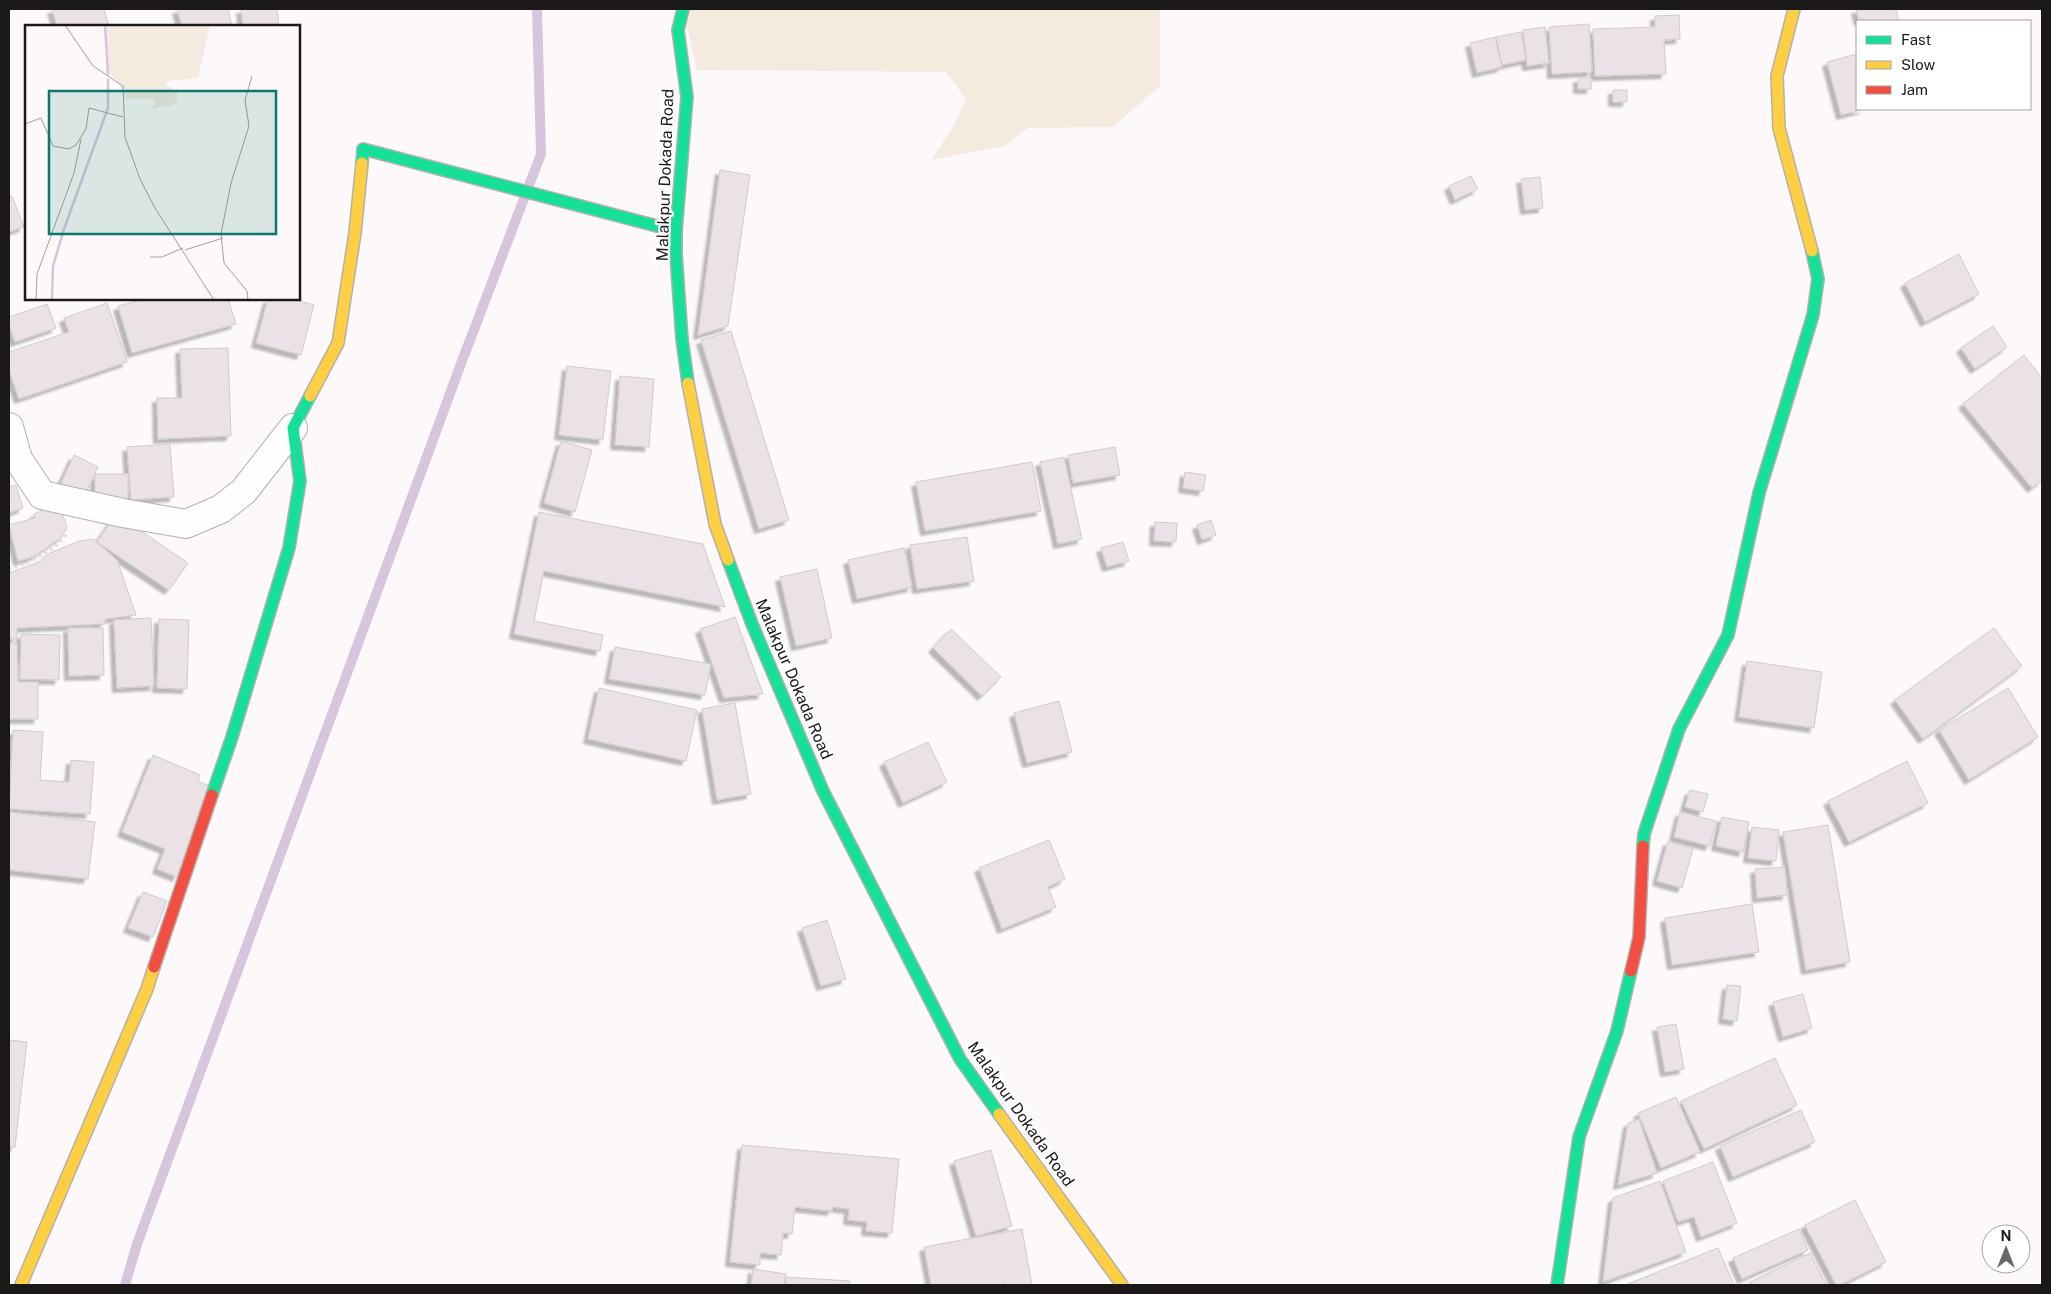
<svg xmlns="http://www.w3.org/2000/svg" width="2051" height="1294" font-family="'Public Sans',sans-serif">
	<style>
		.green { fill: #f5eadf }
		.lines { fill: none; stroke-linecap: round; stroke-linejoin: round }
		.stream { stroke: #d5c6de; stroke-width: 10 }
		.building { fill: #ebe2e7; stroke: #cfcbcd; filter: url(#shadow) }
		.street-casing { stroke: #b3b0b0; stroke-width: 30 }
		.fast-casing { stroke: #b3b0b0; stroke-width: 14 }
		.slow-casing { stroke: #b3b0b0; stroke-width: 14 }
		.jam-casing { stroke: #b3b0b0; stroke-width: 14 }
		.path { stroke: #dedddd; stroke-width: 3; stroke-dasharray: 2.5 4; stroke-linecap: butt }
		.street { stroke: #fffefe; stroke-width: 28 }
		.fast { stroke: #16e098; stroke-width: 11 }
		.slow { stroke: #ffcf43; stroke-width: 11 }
		.jam { stroke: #f24e42; stroke-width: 11 }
		.labels { text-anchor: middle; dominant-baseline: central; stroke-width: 4.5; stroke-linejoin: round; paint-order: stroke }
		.street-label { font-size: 16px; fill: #1b1818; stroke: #fff }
		.inset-river { fill: none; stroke: #d5c6de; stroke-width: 2.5 }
		.inset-road { fill: none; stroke: #a39fa0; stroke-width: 1 }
		.view { fill: #0f766e; fill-opacity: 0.15; stroke: #0f766e; stroke-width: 2.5 }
		.inset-edge { fill: none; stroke: #1b1818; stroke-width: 2.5 }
	</style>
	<defs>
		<filter id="shadow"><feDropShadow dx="-4.5" dy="4.5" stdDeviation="1" flood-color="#0004"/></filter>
	</defs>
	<rect width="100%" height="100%" fill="#fdf9fa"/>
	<path class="green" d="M683,9h477v77l-47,41 -85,1 -23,18 -74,14 22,-33 13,-28 -20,-27 -249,-2z"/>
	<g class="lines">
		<path class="stream" d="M125,1285l12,-41 325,-883 79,-207 -4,-145"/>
	</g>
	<path class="building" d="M52,9h52l5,17h-52z
		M177,9h51l4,17h-50z
		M241,9h36l2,17h-36z
		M1856,9h40l3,12h-40z
		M1679,15l1,24 -16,1 2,34 -71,2 -2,-47 62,-2v-11z
		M1589,24l3,48 -40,2 -3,-47z
		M1545,27l4,36 -22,3 -4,-36z
		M1521,32l5,28 -24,5 -6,-28z
		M1495,37l7,30 -25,6 -7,-30z
		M1857,54v55h7l-23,6 -14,-53z
		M1578,78h13v11h-13z
		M1613,90h14v12h-14z
		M720,170l30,5 -22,151 -30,9z
		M1471,176l7,13 -23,11 -6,-14z
		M1540,177l3,31 -18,2 -4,-31z
		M12,196l12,31 -15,5v-35z
		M1959,254l20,40 -54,28 -20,-39z
		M145,299h83l8,25 -104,29 -14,-47z
		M268,299h25l21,6 -13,50 -45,-12z
		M107,303l20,59 -108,37 -10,-29v-18l60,-20 -5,-14z
		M47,304l9,24 -41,14 -6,-17v-8z
		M1993,326l14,21 -32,22 -14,-21z
		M731,331l58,189 -30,9 -58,-189z
		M228,348l3,88 -73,3 -1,-41h25l-2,-49z
		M2024,355l18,23v102l-10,8 -69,-84z
		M567,366l44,5 -8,69 -44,-5z
		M620,376l34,3 -5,68 -34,-2z
		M561,441l31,9 -17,62 -31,-9z
		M170,444l4,53 -43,3 -4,-53z
		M1115,447l5,28 -47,8 -5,-28z
		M74,455l24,12 -13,28 -24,-12z
		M1064,457l18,82 -24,5 -18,-82z
		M1032,462l9,49 -116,20 -9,-49z
		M1185,472l21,3 -3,16 -20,-3z
		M95,474h33v26h-33z
		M16,485l7,23 -14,5v-26z
		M59,504l8,23 -5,10 -29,20 -15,4 -9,-36 26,-7 -1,-4z
		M539,512l164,32 22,63 -181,-36 -10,50 69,14 -3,16 -86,-17z
		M116,514l72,49 -19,27 -72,-48z
		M1211,520l5,15 -14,5 -5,-15z
		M1155,522l22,1 -1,19 -22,-1z
		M967,537l7,44 -57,8 -7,-44z
		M93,539l24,21 19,55 -31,4v5l-88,4v11h-8v-66l30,-11 11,-9 29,-12z
		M1123,542l6,19 -22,6 -6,-19z
		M904,548l8,39 -55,12 -9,-39z
		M817,569l15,69 -36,8 -16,-69z
		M735,617l28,77 -39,4 -24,-69z
		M151,618l3,68 -37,2 -3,-68z
		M159,619l30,1 -2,69 -30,-1z
		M68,628h35l1,47 -35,1z
		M1994,628l28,38 -99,73 -28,-39z
		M951,629l50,48 -19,19 -49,-48z
		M21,634l39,1 -1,45 -39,-1z
		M9,643h8l1,39h20v37h-29z
		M615,647l96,17 -6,31 -96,-16z
		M1747,661l75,11 -8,56 -75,-11z
		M599,688l98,22 -11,51 -98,-22z
		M2008,688l30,49 -69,43 -30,-50z
		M1059,701l13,51 -45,11 -13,-50z
		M735,703l16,91 -34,6 -15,-91z
		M13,730l30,2 -3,48 29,2 2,-22 23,2 -4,52 -81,-5z
		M928,742l19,40 -44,21 -19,-41z
		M153,755l47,20 -2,6 15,7 -36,89 -20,-8 8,-20 -43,-17z
		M1907,761l21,42 -79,39 -21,-41z
		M1690,790l18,4 -5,18 -18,-5z
		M9,812l86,10 -7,57 -79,-9z
		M1680,812l36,9 -6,25 -36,-9z
		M1722,817l27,5 -6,30 -27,-6z
		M1828,825l22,137 -44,8 -23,-138z
		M1752,827l27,3 -3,31 -28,-3z
		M1049,840l16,39 -17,8 8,20 -54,22 -23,-61z
		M1668,841l25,8 -11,39 -25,-7z
		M1785,867l2,28 -30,3 -2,-29z
		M143,892l24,9 -14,36 -25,-9z
		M1752,904l7,48 -87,13 -7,-47z
		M827,920l19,59 -25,7 -19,-58z
		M1727,985l14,1 -4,35 -14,-2z
		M1803,994l9,34 -29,9 -10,-35z
		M1676,1024l8,45 -19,3 -8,-45z
		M9,1040l18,2 -12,105h-6z
		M1775,1058l22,47 -93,44 -23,-48z
		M1676,1097l24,55 -39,16 -23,-55z
		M1801,1110l14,32 -82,35 -13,-31z
		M1639,1119l18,54 -39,12 10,-62z
		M742,1145l157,14 -7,74 -26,-2 1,-9 -19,-2 1,-11 -17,-2v4l-37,-4 -3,27 -9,-1 -2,22 -21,-2v12l-30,-3z
		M991,1150l21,76 -36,10 -22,-75z
		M1713,1162l24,61 -36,14 -7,-20 -16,5 -15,-41z
		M1660,1181l26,71 -83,30 10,-84z
		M1855,1200l31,62 -46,23h-4l-31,-60z
		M1022,1229l10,56h-27v-1l-10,1h-64l-7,-38z
		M1799,1229l9,21 -66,29 -9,-21z
		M1718,1248l16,37h-109z
		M1810,1253l16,32h-75l-1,-3z
		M753,1269l33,5 -2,11h-33z
		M786,1277l64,4v4h-64z"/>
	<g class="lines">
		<defs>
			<path id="street" d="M9,427l9,32 24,36 81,18 63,11 35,-15 23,-18 49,-63"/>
			<path id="fast" d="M683,9l-5,21 9,67 -11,134v23l6,85 6,44
				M362,163l1,-14 313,82
				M728,560l24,64 71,167 137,268 39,55
				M212,795l20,-58 57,-189 11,-67 -7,-53 17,-32
				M1643,846l1,-12 35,-105 49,-94 31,-142 54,-178 5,-36 -6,-28
				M1557,1285l22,-148 38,-106 14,-60"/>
			<path id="slow" d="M1794,9l-17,67 2,52 33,123
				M688,383l27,141 13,36
				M310,396l28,-53 17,-110 7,-70
				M999,1114l123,171
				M21,1285l126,-296 7,-22"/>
			<path id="jam" d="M154,967l58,-172
				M1631,971l8,-34 4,-91"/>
		</defs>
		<use href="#street" class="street-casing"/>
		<use href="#fast" class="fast-casing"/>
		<use href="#slow" class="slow-casing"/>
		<use href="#jam" class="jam-casing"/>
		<path class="path" d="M9,569c19,-6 48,-18 58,-36"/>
		<use href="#street" class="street"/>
		<use href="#fast" class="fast"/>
		<use href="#slow" class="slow"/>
		<use href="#jam" class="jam"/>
	</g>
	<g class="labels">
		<g class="street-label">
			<text transform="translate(665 175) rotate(-88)">Malakpur Dokada Road</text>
			<text transform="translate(794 679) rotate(67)">Malakpur Dokada Road</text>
			<text transform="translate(1021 1114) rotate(55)">Malakpur Dokada Road</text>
		</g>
	</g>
	<g transform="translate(25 25)">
		<rect width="275" height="275" fill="#fdf9fa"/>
		<path d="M82,0h103l-12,53 -30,3 -2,3 11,8v9l-5,4 -20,4 3,-7 -2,-3h-27l-7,-16 -13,-14z" fill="#f5eadf"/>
		<path class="inset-river" d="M80,0l3,50M27,275l1,-34 11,-37 44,-121v-29"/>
		<path class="inset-road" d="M40,0l28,41 30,20 2,51 15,42 15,29 59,92M0,99l16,-6 12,28 16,3 7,-4 10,-16 3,-21 34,9M160,225l38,-12M125,232h12l21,-9M11,275l1,-26 37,-101 7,-34M223,275l-1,-9 -23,-28 -3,-29 10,-51 18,-57 -4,-26 7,-24"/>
		<path class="view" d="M24,66h227v143h-227z"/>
		<rect width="275" height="275" class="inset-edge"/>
	</g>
	<rect width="2051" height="1294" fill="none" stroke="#1b1818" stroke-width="20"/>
	<rect x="1856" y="20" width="175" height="90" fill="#ffffff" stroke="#a4a3a3"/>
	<rect x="1866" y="36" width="25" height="8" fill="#16e098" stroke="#a4a3a3"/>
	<text x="1901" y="45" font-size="15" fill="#1b1818">Fast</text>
	<rect x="1866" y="61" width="25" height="8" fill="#ffcf43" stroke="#a4a3a3"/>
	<text x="1901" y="70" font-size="15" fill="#1b1818">Slow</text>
	<rect x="1866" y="86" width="25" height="8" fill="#f24e42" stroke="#a4a3a3"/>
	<text x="1901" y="95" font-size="15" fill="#1b1818">Jam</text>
	<g transform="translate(2006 1249)"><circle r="24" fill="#ffffff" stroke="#a4a3a3"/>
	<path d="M0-4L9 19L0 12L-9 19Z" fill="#6a6767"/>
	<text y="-8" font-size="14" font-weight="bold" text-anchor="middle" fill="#1b1818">N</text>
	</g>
</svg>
